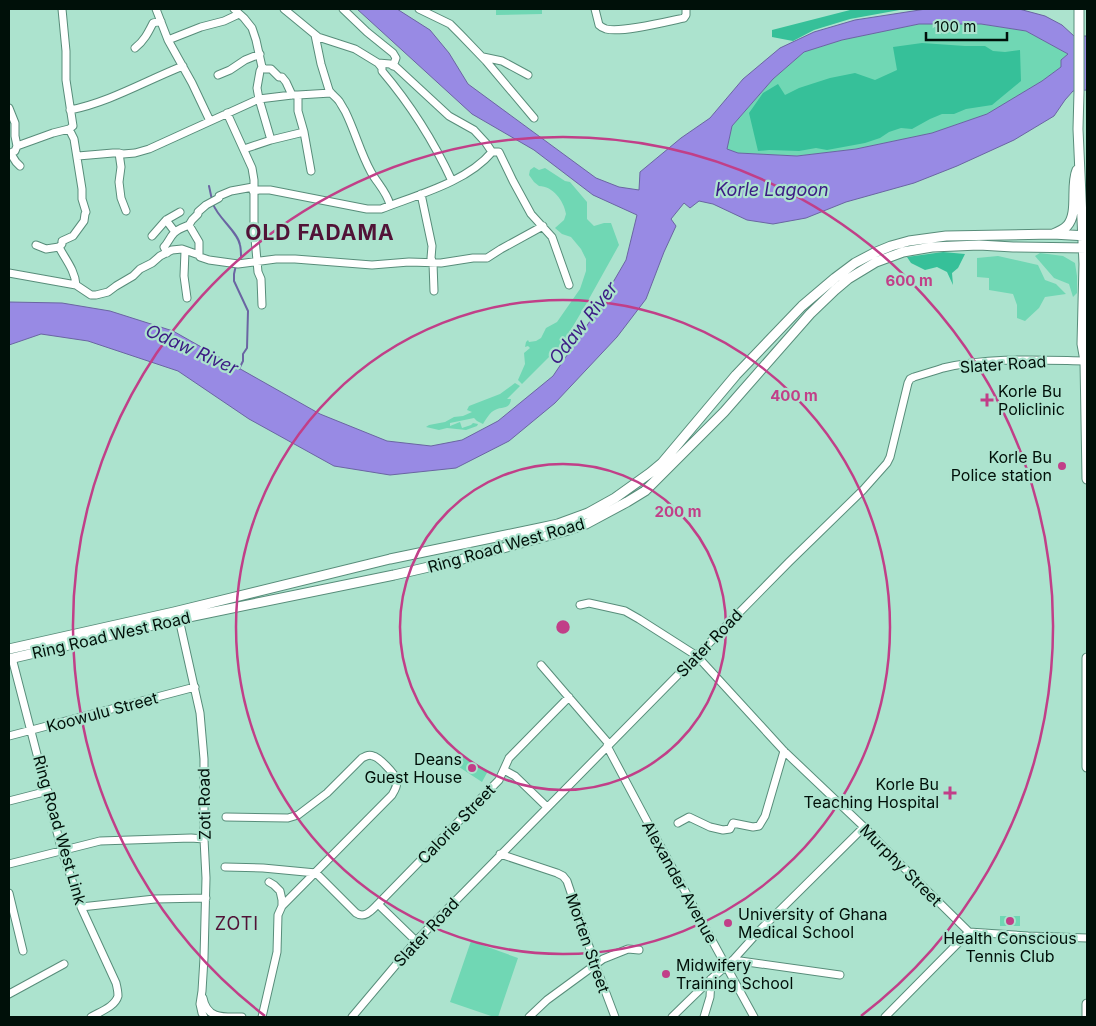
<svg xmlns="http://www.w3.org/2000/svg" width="1096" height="1026" font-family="Inter,sans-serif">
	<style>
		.green { fill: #70d7b4 }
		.forest { fill: #36c099 }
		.water { fill: #988ae4; stroke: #6a65a2; fill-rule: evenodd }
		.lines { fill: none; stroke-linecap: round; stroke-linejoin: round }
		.stream { stroke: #6a65a2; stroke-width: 2 }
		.minor-casing { stroke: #588d7a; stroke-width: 9 }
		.major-casing { stroke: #588d7a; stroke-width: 11 }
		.minor { stroke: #fff; stroke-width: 7 }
		.major { stroke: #fff; stroke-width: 9 }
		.ring { fill: none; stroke: #c13f88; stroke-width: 2.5 }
		.poi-dot { fill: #c13f88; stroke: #ace3ce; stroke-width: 2 }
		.labels { text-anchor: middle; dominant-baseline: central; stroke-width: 4.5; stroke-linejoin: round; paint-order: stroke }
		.street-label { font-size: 16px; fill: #001009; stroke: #ace3ce }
		.poi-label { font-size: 16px; fill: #001009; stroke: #ace3ce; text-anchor: start }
		.water-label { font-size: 18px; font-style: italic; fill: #3c1b84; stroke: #ace3ce }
		.neighbourhood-label { font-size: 18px; letter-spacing: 1px; fill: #511337; stroke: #ace3ce }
		.district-label { font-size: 21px; font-weight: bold; letter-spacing: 1px; fill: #511337; stroke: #ace3ce }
		.centre { fill: #c13f88; stroke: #ace3ce; stroke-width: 2.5 }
		.ring-label { font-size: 15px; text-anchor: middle; font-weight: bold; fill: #c13f88; stroke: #ace3ce; stroke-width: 4.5; stroke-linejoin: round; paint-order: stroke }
	</style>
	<rect width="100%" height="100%" fill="#ace3ce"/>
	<path class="green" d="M496,9h46v5l-46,1z
		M919,24h62l45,7 42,23 -7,6v7l-19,14 -55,33 -55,19 -76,16 -59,7 -59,-3 -11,-4 5,-23 41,-47 31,-27 38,-12z
		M534,167l5,3 6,-2 20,13 5,1 17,20v17l7,7 10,-3h7l8,22 -34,61 -22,37 -41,41 -4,-4 7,-16 -1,-11 6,-5 -2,-2 -3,1 1,-5 2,-2 1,2 7,-1 5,-3 5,-10 11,-6 23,-33 6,-18v-12l-5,-10 -10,-12 -9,-3 -7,-6 9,-8 2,-6c-2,-13 -13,-28 -27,-28l-5,-4 -5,-7 1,-5z
		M1040,253l23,3 12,7 2,13v17l-4,4 -4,-13 -15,-6 -19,-22z
		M998,256l40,9 7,15 11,4 10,10 -21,3 -6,11 -14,13 -8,-3v-13l-4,-11 -24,-4v-12l-12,-1v-19z
		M515,383l5,3 -13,13h4c-1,11 -9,7 -16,11 -5,2 -9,9 -12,14l-6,-3 -3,-3 -24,5v3l10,-4 2,6 9,-3 2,-2 5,1 -1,2 -11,4 -19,-2 -8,2 -13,-3 3,-2 16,-3 9,-5 9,-1 9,-4 -5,-2 2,-4 31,-12z
		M462,755l26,16 -6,11 -26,-17z
		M1000,916h20v10h-20z
		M471,941l47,17 -20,59h-4l-44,-15z"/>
	<path class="forest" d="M854,9h51l-55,10 -36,11 -21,11 -21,-4v-7z
		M922,43l43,3h20l8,5 12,1 15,-2 1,31 -29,24 -26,4 -12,5h-12l-12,5 -18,10 -11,-1 -12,4 -9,6 -15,5 -38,7 -11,-2 -17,3 -30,-1 -11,1 -9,-38 14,-20 15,-9 7,11 14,-7 31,-10 25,-5 20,7 22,-10 -4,-23z
		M943,252l22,2 -7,14 -6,5 1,12 -6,-13 -10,-5 -12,3 -14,-7 -4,-6z"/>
	<path class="water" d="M357,9h40l33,21 19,23 19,31 128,94 23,9 20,3 1,-18 41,-34 29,-20 33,-39 37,-31 34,-16 41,-12 71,-11h93l26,7 17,9 12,11h13v54l-14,1 -8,9 -11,16 -40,24 -57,26 -43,17 -68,19 -40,16 -33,6 -26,-4 -34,-16 -14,-3 -9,7 -6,-5 -13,16 5,7 -12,26 -18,47 -29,38 -62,66 -46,38 -53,27 -66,7 -56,-9 -85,-47 -71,-48 -90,-30 -47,-7 -32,11v-43l53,1 48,8 63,20 147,83 67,27 44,5 31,-6 36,-19 55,-45 41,-61 32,-55 11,-45 -44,-20 -59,-45 -62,-36zM919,24h62l45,7 42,23 -7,6v7l-19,14 -55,33 -55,19 -76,16 -59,7 -59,-3 -11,-4 5,-23 41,-47 31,-27 38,-12z"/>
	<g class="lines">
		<path class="stream" d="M209,186l3,14
			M213,204c5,14 25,28 27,41 1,4 1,9 1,12l-3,4
			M236,265l-2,9v7l14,30 -1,37 -4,6v7l-4,8"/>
		<defs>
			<path id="minor" d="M156,9l12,31 24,43 18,38
				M234,9l10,9 8,10 4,12 6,27 -2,4 -3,17 2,11 12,41
				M284,9l34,28 37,12 23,14 4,5v3c28,33 52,71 70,110
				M343,9l24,23 26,21 3,5 -3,8
				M419,9l31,15 10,10 26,27 48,57
				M595,9l4,16c2,2 4,3 7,4 16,4 59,-7 78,-11l2,-3v-6
				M315,35l6,29 8,26c2,4 7,7 10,11 2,3 4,7 6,10 10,20 15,41 26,61 6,11 16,20 19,33
				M168,40l33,-13 23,-6 15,-7
				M135,48c9,-7 13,-15 18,-25l8,-2
				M483,57l19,4 26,14
				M378,63l12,1 6,3 53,49 25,14 12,13 6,9h7l14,29 18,33 21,23 17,48
				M262,67l3,2h6l8,8h3l4,5 6,13
				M218,75l12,-5 15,-10 15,-6
				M298,95v16l6,21 7,39
				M9,108l6,15v13l2,10
				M70,110c40,-8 75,-29 113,-44
				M227,113l25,55 2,12v47l4,45 3,7 1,26
				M244,149l27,-9 33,-8
				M119,153l2,14 -2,15 2,16 5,13
				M9,154l6,-3 2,-5 36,-13 16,-4
				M11,154l5,8 4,4
				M78,156l35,-3h6l4,1 12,-1 14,-4 110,-50 33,-4h6l33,-2
				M253,191l6,-1h11l97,19h14c36,-14 86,-27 111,-57
				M421,194l11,52 -1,12 2,5 1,28
				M175,232l-9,-12 14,-8
				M152,236l14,-16
				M36,245l10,4 13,-2
				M59,247l3,-3v-3l11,-5 11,-15 1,-7 1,-2 -4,-13v-10l-8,-50 -5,-10 4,-3 -7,-46v-29l-4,-42
				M59,247c6,12 16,23 17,38
				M185,251l-1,25 3,22
				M167,253l-3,-6c4,-4 6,-10 10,-14 4,-4 10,-6 15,-8
				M199,255v-13l-10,-17 3,-5 6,-6v-2l8,-7 13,-7v-2l12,-5 22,-4
				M9,273l67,12 15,10h5l12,-3 8,-6 17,-10 7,-7 12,-6 8,-7 12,-6 10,-1 17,6 1,2 9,3 29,4 38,-5h19l77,6 37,-3 32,1 32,-5h14l14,-9 42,-23
				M580,605l9,-2 36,8 14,8 58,37 87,95 80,76 32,33 73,72 59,4 59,2
				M179,619l21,94 4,46v80l2,39 -2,80 -2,33 -2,13 2,9 2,4
				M12,658l50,193 19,56 35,76c1,4 2,9 2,13 -3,11 -19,16 -27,21
				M541,665l68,79
				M9,736l186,-49
				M607,746l49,92 98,179
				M504,770l11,6 32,31
				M9,801l39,-10
				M226,817l62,1 10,-3 29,-22 35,-35c4,-2 7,-4 11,-2 6,1 22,18 23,23 2,6 -1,11 -4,16l-110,111
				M678,823l11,-6 21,10 13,3 7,-1 3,-6 20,4 6,-1 6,-10 19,-65
				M500,854l57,19 6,3 4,5 28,83 20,53
				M9,864l91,-23 91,-3 13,1
				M225,867l38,1 53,5 40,40c9,6 16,-3 22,-9l121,-124 10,-22 60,-61
				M9,893l14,58
				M378,904l38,37
				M81,907l74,-8 51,-1
				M733,960l107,15
				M9,994l55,-30
				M203,998c4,22 22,19 39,19
				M262,1017l15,-65 1,-37 4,-9v-6l-2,-9 -6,-6 -5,-3
				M352,1017l64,-76 373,-379 74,-72 24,-27 3,-6 18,-74 2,-4 4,-2c10,-3 20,-6 29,-9 47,-11 95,-8 142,-7
				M529,1017l18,-17 56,-41 25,-10 11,1
				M672,1017l39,-38 22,-19 27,-30 104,-103
				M704,1017l6,-20 1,-18
				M885,1017l84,-85"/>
			<path id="major" d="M1079,9v83l-1,37 6,135 -2,80 3,17 2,118
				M1053,234c5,-2 10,-4 14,-8 12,-13 3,-40 10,-56
				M9,649l165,-37 216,-53 150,-31 18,-4 30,-11 27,-15 35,-25 12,-10 74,-88 66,-69 33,-28 20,-15 19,-10 17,-7 18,-5 37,-5 107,-2 34,2
				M1087,658v109
				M9,659l170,-40 215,-44 65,-15 106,-29 21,-7 41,-22 18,-11 79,-79 86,-98 25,-24 13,-11 28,-17 27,-10 29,-5 47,-2 34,2 74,1
				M1087,1017v-13"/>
		</defs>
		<use href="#minor" class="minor-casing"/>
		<use href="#major" class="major-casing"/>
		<use href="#minor" class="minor"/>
		<use href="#major" class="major"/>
	</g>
	<g class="ring">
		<circle cx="563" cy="627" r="163"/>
		<circle cx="563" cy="627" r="327"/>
		<path d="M265 1016A490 490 0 1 1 861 1016"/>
	</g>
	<g class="poi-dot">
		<path d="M984.5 392.5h5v5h5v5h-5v5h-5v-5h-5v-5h5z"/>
		<circle cx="1062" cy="466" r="5"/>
		<circle cx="472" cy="768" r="5"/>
		<path d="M947.5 785.5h5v5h5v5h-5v5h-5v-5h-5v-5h5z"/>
		<circle cx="1010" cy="921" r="5"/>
		<circle cx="728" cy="923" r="5"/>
		<circle cx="666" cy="974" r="5"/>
	</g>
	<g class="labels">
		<g class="street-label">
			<text transform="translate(1003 364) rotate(-4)">Slater Road</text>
			<text transform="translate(506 545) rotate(-16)">Ring Road West Road</text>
			<text transform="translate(111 635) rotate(-13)">Ring Road West Road</text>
			<text transform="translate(709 643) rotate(-46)">Slater Road</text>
			<text transform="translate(102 712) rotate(-15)">Koowulu Street</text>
			<text transform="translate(204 804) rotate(-91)">Zoti Road</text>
			<text transform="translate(456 824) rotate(-46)">Calorie Street</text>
			<text transform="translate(60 830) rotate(74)">Ring Road West Link</text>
			<text transform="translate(901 865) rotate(45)">Murphy Street</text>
			<text transform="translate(680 882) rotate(61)">Alexander Avenue</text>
			<text transform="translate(426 932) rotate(-47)">Slater Road</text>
			<text transform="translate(588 943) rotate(71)">Morten Street</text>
		</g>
		<g class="poi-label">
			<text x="998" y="391">Korle Bu<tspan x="998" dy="18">Policlinic</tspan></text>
			<text x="1052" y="457" text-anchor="end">Korle Bu<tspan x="1052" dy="18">Police station</tspan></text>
			<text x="462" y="759" text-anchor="end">Deans<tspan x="462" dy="18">Guest House</tspan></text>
			<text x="939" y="784" text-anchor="end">Korle Bu<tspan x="939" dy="18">Teaching Hospital</tspan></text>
			<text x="738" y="914">University of Ghana<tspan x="738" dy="18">Medical School</tspan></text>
			<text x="1010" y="938" text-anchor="middle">Health Conscious<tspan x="1010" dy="18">Tennis Club</tspan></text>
			<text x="676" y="965">Midwifery<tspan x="676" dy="18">Training School</tspan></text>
		</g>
		<g class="water-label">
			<text x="772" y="189">Korle Lagoon</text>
			<text transform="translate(583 323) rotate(-52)">Odaw River</text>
			<text transform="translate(192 349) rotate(24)">Odaw River</text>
		</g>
		<g class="neighbourhood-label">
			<text x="237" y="923">ZOTI</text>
		</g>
		<g class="district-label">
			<text x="320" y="232">OLD FADAMA</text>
		</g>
	</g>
	<circle cx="563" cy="627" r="8" class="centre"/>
	<g class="ring-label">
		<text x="909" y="286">600 m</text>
		<text x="794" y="401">400 m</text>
		<text x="678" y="517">200 m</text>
	</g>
	<rect width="1096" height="1026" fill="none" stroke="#001009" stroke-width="20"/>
	<path d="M926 32v8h81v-8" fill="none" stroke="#001009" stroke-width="2.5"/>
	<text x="934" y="32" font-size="15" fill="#001009" stroke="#ace3ce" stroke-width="4" paint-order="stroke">100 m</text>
</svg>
